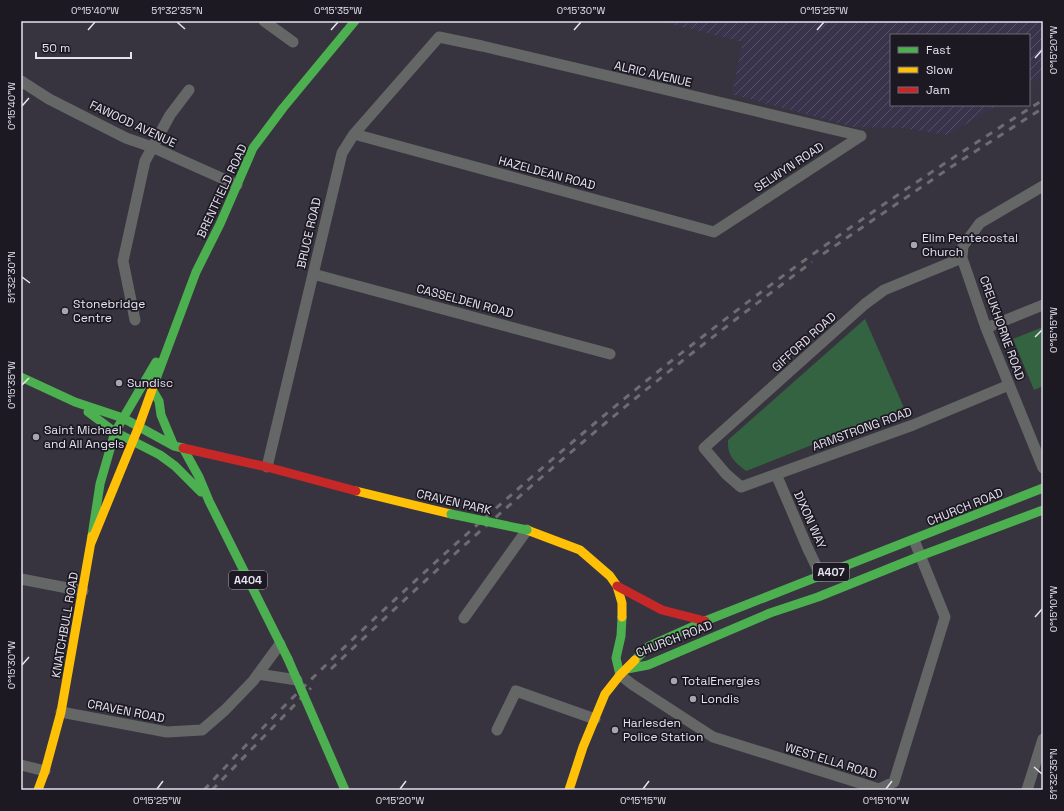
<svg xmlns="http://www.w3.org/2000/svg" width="1064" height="811" font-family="'Space Grotesk',sans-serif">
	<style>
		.industrial { fill: url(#industrial-furrows) }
		.garden { fill: #346341 }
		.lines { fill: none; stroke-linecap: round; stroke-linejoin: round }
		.street { stroke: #646766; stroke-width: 11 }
		.fast { stroke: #4caf50; stroke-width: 9 }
		.slow { stroke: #ffc107; stroke-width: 9 }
		.jam { stroke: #c62828; stroke-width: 9 }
		.rail { stroke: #6d6c71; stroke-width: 3; stroke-dasharray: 7 7; stroke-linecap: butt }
		.fast-bridge { stroke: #4caf50; stroke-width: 9 }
		.ticks { fill: none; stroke: #e5e1ef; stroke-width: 1.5 }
		.poi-dot { fill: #a8a4b1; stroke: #1c1922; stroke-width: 1.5 }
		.labels { text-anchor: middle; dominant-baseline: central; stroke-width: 3.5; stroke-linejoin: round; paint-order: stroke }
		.shield { fill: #1c1922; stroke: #a9a5b2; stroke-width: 1 }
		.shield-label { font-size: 11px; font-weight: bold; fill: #e5e1ef }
		.street-label { font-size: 12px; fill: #e5e1ef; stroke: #1c1922 }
		.poi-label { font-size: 12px; fill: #e5e1ef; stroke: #1c1922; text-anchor: start }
		.neatline { fill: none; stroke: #e5e1ef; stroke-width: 1.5 }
		.ticks-label { font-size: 10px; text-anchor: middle; fill: #e5e1ef }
	</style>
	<defs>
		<pattern id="industrial-furrows" width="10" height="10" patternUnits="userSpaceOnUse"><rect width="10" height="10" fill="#3a334c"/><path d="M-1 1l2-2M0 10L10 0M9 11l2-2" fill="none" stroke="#565066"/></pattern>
	</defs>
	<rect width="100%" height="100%" fill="#37343f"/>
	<path class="industrial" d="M659,21h384v55l-14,9v-50h-138v70h106l-49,30 -46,-7 -49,-1 -121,-33 11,-52z"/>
	<path class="garden" d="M865,319l40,91 -73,27 -86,34c-12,-10 -19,-15 -18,-31z
		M1043,327v59l-9,4 -21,-51z"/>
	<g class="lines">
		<path class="street" d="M264,21l29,21
			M21,81l28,18 77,39 26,9 85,38
			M354,134l360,98 147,-96
			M1043,186l-63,37 -17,23 -1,12 24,70 57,140
			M962,258l-78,32 -19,14 -161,144 22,26 15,13 172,-62 96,-40
			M313,274l297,80
			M135,320l-12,-59 22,-100 25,-46 19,-25
			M986,328l57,-23
			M267,467l75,-314 12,-19 85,-97 43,9 379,90
			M776,474l32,75 13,27
			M21,579l62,12
			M464,618l63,-88
			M258,674l39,6
			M620,675l13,10 80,52 166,52 15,-7 51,-165 -31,-77
			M61,712l106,20 35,-2 23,-20 28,-29 27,-37
			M497,730l19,-39 79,28
			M21,765l24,6
			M1027,790l16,-51"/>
		<path class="fast" d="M21,377l54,25 48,16 51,28 9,2 16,29 10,24 79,158
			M153,387l43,-115 24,-48 33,-76 30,-40 72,-87
			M153,391l6,10 2,14 13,31
			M88,412l27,20 45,23 15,11 26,26
			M92,536l8,-52 15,-52 41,-70
			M635,660l14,-14 56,-25 338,-133
			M627,669l21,-4 122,-52 48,-16 102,-41 123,-46
			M620,675l-4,-17 5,-22 1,-19
			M318,728l27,62"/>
		<path class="slow" d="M356,491l95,23
			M527,530l53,20 30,26 7,10 5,17v14
			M91,543l48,-117 14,-39
			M38,790l7,-19 16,-59 31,-176
			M569,790l14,-43 22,-53 15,-19 15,-15"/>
		<path class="jam" d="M183,448l84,19 89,24
			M617,586l45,24 43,11"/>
		<path class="rail" d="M823,254l128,-87 92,-59
			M331,669c82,-78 165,-154 252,-227 74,-63 151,-122 229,-180
			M204,790c77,-84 161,-164 246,-241 83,-74 167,-147 256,-215 108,-84 221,-161 337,-234
			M212,790l99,-102"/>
		<path class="fast-bridge" d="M451,514l76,16
			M288,659l30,69"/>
	</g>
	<path class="ticks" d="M177,22l8,7M88,30l7,-8M331,30l7,-8M574,30l7,-8M817,30l7,-8M1035,58l7,-8M22,106l7,-8M22,277l8,6M1035,337l7,-7M22,385l7,-7M1035,617l7,-8M22,665l7,-8M1034,767l8,7M157,789l6,-8M400,789l6,-8M643,789l6,-8M886,789l6,-8"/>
	<g class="poi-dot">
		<circle cx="914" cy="245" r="4"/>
		<circle cx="65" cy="311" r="4"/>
		<circle cx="119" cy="383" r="4"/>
		<circle cx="36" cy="437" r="4"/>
		<circle cx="674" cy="681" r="4"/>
		<circle cx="693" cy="699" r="4"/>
		<circle cx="615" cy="730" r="4"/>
	</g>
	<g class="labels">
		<g class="shield">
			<rect x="813" y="563" width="36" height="18" rx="3"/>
			<rect x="229" y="571" width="38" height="18" rx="3"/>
		</g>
		<g class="shield-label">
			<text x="831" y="572">A407</text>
			<text x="248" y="580">A404</text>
		</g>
		<g class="street-label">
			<text transform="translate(653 74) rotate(13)">ALRIC AVENUE</text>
			<text transform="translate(133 124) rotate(25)">FAWOOD AVENUE</text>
			<text transform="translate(789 167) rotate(-33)">SELWYN ROAD</text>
			<text transform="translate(547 173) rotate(15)">HAZELDEAN ROAD</text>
			<text transform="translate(222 191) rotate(-65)">BRENTFIELD ROAD</text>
			<text transform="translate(309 233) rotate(-77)">BRUCE ROAD</text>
			<text transform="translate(465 301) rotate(15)">CASSELDEN ROAD</text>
			<text transform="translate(1002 328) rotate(70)">CREUKHORNE ROAD</text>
			<text transform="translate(804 342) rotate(-42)">GIFFORD ROAD</text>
			<text transform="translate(862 429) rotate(-20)">ARMSTRONG ROAD</text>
			<text transform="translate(454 502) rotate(13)">CRAVEN PARK</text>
			<text transform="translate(965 507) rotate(-22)">CHURCH ROAD</text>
			<text transform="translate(810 520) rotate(66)">DIXON WAY</text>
			<text transform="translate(65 625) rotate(-80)">KNATCHBULL ROAD</text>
			<text transform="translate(674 639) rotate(-21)">CHURCH ROAD</text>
			<text transform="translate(126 711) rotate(11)">CRAVEN ROAD</text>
			<text transform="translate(831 761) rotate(17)">WEST ELLA ROAD</text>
		</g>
		<g class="poi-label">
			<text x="922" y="238">Elim Pentecostal<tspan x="922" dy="14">Church</tspan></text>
			<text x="73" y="304">Stonebridge<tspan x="73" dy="14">Centre</tspan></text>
			<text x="127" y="383">Sundisc</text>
			<text x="44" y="430">Saint Michael<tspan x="44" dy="14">and All Angels</tspan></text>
			<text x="682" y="681">TotalEnergies</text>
			<text x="701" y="699">Londis</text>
			<text x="623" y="723">Harlesden<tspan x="623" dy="14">Police Station</tspan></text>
		</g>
	</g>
	<rect width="1064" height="811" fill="none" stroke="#1c1922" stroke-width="44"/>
	<rect x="890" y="34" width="140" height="72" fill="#1c1922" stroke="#6c6974"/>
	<rect x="898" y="47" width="20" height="6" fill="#4caf50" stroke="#6c6974"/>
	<text x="926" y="54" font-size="12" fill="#e5e1ef">Fast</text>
	<rect x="898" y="67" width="20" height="6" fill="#ffc107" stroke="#6c6974"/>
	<text x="926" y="74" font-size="12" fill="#e5e1ef">Slow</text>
	<rect x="898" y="87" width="20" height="6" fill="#c62828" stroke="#6c6974"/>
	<text x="926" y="94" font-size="12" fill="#e5e1ef">Jam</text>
	<path d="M36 52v6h95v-6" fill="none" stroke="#e5e1ef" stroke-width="2"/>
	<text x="42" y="52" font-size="12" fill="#e5e1ef" stroke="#1c1922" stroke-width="3" paint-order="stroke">50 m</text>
	<rect x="22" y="22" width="1020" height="767" class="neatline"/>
	<g class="ticks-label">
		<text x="95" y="14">0°15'40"W</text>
		<text x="177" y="14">51°32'35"N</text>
		<text x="338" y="14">0°15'35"W</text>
		<text x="581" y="14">0°15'30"W</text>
		<text x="824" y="14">0°15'25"W</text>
		<text transform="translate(1053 50) rotate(-90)" y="4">0°15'20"W</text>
		<text transform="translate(11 106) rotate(-90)" y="4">0°15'40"W</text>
		<text transform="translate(11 277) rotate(-90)" y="4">51°32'30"N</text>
		<text transform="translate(1053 330) rotate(-90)" y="4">0°15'15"W</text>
		<text transform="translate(11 385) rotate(-90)" y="4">0°15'35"W</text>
		<text transform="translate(1053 609) rotate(-90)" y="4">0°15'10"W</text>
		<text transform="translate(11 665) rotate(-90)" y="4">0°15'30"W</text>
		<text transform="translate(1053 774) rotate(-90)" y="4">51°32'35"N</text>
		<text x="157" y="804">0°15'25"W</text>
		<text x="400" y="804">0°15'20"W</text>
		<text x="643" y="804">0°15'15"W</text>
		<text x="886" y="804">0°15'10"W</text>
	</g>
</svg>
